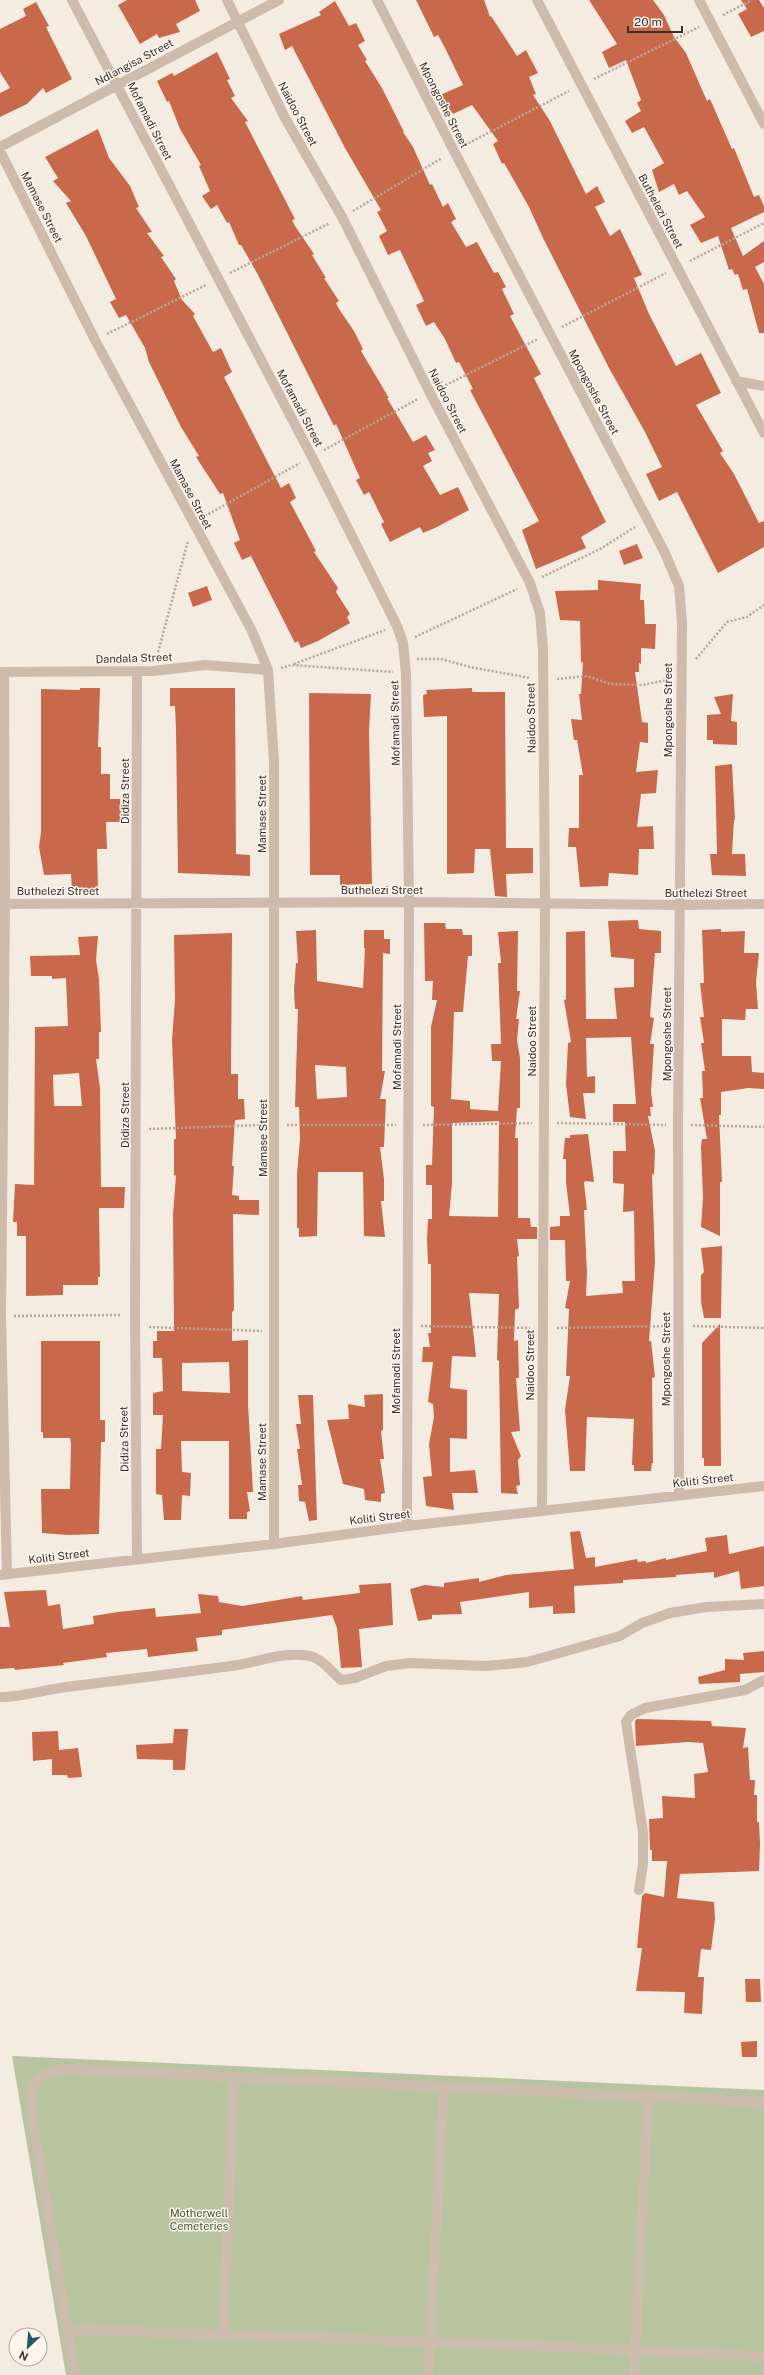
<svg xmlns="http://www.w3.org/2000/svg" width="764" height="2375" font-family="'Public Sans',sans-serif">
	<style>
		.green { fill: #b8c4a0 }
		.building { fill: #c8694b; fill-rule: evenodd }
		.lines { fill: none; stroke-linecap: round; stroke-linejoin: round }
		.path { stroke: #b9a596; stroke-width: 2.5; stroke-dasharray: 2 2; stroke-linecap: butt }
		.minor { stroke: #cdbbac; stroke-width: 10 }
		.labels { text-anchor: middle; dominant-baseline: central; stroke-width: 3; stroke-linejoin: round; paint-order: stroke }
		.street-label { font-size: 11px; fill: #3b302b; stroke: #fbf5ee }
		.park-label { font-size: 11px; fill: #4a5a2e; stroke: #fbf5ee }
	</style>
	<rect width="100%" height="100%" fill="#f4ebe1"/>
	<path class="green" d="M12,2056l752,34v285h-698z"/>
	<path class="building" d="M127,0h68l5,11 -24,13 4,8 -21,6 -2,-4 -17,10 -22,-39z
		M416,0h68l6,17 1,-1 26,40 9,-6 12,23 -9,4 7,17 -3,1 17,26 36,73 11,-8 8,16 -10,5 15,29 10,-7 22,46 -8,3 15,36 27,52 25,-13 20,40 -25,12 27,46 -3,2 14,21 25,49 5,-2v26l-46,26 -41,-81 -18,9 -13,-27 16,-7 -17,-35 -36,-64 -65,-128 -15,-33 -25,-44 -2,1 -9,-20 5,-3 -26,-36 -19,9 -13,-19 23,-10 -18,-37 -7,-13 -4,2z
		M589,0h64l11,15 10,22 12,16 21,48 3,-2 22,50 2,-1 20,49 5,-2 5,11v6l-33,16 12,28 21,-15v21l-9,5 9,17v49h-5l-12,-44 -4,1 -5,-16 -3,1 -3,-6 -3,1 -11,-34 -17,7 -11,-18 15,-8 -18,-26 -8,4 -5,-11 -15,8 -7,-22 12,-7 -20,-36 -12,6 -7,-12 16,-10 -4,-8 4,-3 -15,-40 -17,8 -7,-16 15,-8z
		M741,0h18l5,8v23l-13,6 -13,-23 9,-5z
		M335,1l14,25 7,-3 9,18 -7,4 9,15 -2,1 17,27 22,44h-1l10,15 17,38 2,-1 11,23 5,-4 8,16 -5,3 15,25 11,-5 17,31 4,-1 8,15 -4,2 12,25 -4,2 31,58 -7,4 72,144 -25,15 5,11 -50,21 -14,-39 17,-9 -69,-131 3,-1 -14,-27 -3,1 -11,-24 -11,-17 -8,4 -10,-21 8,-4 -24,-51 -12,5 -9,-19 8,-5 -10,-19 4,-2 -36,-62 -53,-102 -7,4 -6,-16 42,-19 -2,-3z
		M36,2l13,24 -3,1 26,52 -26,14 -3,-5 -16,16 -27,13v-24l10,-5 -10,-16v-43l26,-13 -3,-7z
		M217,52l13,27 -3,1 8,16 -4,2 17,23 -3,1 50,97 -3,1 3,6 19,28 -2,1 14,23h-2l15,23 -3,2 3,6 15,22 9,18 -2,2 28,47h-2l26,44 13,-7 9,15 -7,3 4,8 -9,5 17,29 18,-8 11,23 -34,18 -12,5 -3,-6 -30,15 -9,-18 3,-2 -15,-30 -5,3 -8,-15 4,-2 -24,-54 -2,2 -77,-153 -16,-28h-2l-10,-23 -2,1 -10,-18 -6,4 -9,-13 8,-5 -11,-25 2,-1 -21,-36 -11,-28 -2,1 -10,-21 15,-8 2,3z
		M98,129l11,29 21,28 9,21 -3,1 16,24 -5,1 17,23 -3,1 15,22 -2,2 8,19 13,14 -2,2 20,36 8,-4 11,24 -8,5 57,111 8,-5 7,15 -6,4 26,49 -2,1 24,36 -2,4 14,22 -3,3 3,6 -32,18 -17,7 -3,-7 -3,2 -44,-87 -9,4 -8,-17 6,-3 -17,-47 -3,1 -24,-37 3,-1 -18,-29 -32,-65 -4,-14 -19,-33 -7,3 -9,-16 6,-3 -30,-63 -20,-33 5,-2 -18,-20 5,-3 -13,-21z
		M637,544l6,14 -19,7 -5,-14z
		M598,580l43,4 -1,16h4l1,24h11l-1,25 -14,-1v16l-2,-1v9h-4l7,50 6,1v20l-8,-1 -4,30 22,-2 -2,23 -15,1 -4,33 16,-1 1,23h-15l-1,26 -29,-2 -1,13 -28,1 -4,-40h-8l1,-19h10v-53h4l-6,-35h-3l-3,-21 11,1 -3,-26h2l2,-32 -2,1 -1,-42 -20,-1 -5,-29 43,-1z
		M207,586l5,14 -19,7 -5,-14z
		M80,688h20l-2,59h3v27h9v25h10l1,23h-15l1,27h-10l1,41h-26l-1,-16 -27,1 -5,-28 2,-15v-143l39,1z
		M170,688h65l1,166 14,1v21l-72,-3 -2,-144 -1,-23h-5z
		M472,688v4h33l1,156h27v25l-27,1 1,23 -12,-1 -5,-47h-15l-1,24 -27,1v-158l-23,1 -1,-22 4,-1 -1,-4z
		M309,693l62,1 -2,37 3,153 -32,1v-10h-30z
		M733,694l-2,27 6,1v23l-24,-1v-4h-6v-25l14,-1 -7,-17z
		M732,764l3,56h-1l-2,34h13l1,22 -34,-1 -2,-21h7l-2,-88z
		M638,920l1,9 22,2v22h-6l-5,64 4,1 -4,26h4l-3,48 2,15h-3l1,9h-3l7,35 -1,24 -2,-1 3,88 -6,79h2l4,36 -3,1 1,85h-1l-1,8h-17v-6h-2l2,-46 -47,-2 -2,54h-15l-5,-61 5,-34h-4l3,-67 -4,-1 5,-27h-4l-1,-41h-15v-13l10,-1v-10h10l-4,-34v-23h-3l2,-21h5v-3l18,-1 6,48 -9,-1 -1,2 3,27h-3l3,63 -1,23 37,-3 -1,-12h13l-1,-70 -11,1 1,-28 -11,-1v-32h13l-1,-29h-12v-18h23l-5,-67 -45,1 1,39 8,-1v17h-12l3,26 -16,-2 -4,-33 2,-41 3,-1 -7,-42 2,-1v-67l19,-1 1,88h31l-3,-31 20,-1v-28l-23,-2 -3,-36z
		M424,923h21l1,6h16l1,6h9v21h-4l-5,56h-9l-3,87 19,2v8l28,2 3,-50h-9l-1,-17h10l-3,-81h3l-3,-31 20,-1 -1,60h3l-4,28h3l-2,21 3,18v50h-3l-2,30h3v80h12l1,9h6v12h-20l2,17 -2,1 2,51 -4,2 -1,31 4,-1 1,38h-3l4,53 -9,1 10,24 -3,4 2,25 -4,1 2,8 -17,-1 -2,-132 -2,-1 2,-66 -30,-1 7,64 -24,-1 -2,32 17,2v49l-17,-1v34l25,-2 3,23h-26l2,17 -28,-4 -3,-29 9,-1 -3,-32 5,-27 -1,-13 -5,-2 5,-40h-11l1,-15h7l-2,-14h3v-69h-3l-1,-25 1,-20h4v-34h-6v-20h6l2,-58 -3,-1v-79l6,-27h-5l1,-19h-8zM499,1121l-1,96 -49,-1 3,-32v-61z
		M721,929v3l24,-1 -1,22h15l-3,29 2,27h-12l-1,11 -23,-1v37h29l1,16 12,1v16l-16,-1 -27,4v23h-2l3,67h-2v54l-19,-9 2,-29 -2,-51 1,-8h5l-7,-41h3l-1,-27h3l-4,-28h3l-4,-26h4l-4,-34h4l-2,-53z
		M316,930l1,51 46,7 2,-40h-1v-18h20v9h6v15l-7,-1 -1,118h3l-5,28h6l-2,48h-4l4,32v22h-3l4,36 -21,-1 -1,-64h-45l-1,64 -18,1v-9h-2v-54l3,-35 -1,-32h-4l3,-98h-3l-1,-19 2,-27h2l-2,-32zM315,1065l31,2 1,30 -30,2z
		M232,933l-1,141h7v25h6l1,20 -10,1 -3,46h2l-2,29 7,1v4h20v15l-26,-1 1,96 -2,2v29l16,-1v64l5,88h-6l3,19 -3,1v7h-18v-78h-48l1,31 9,1 -1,23 -8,-1 -1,25h-17l-2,-25 -6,-1v-45h5l2,-34h-10v-22l10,-2 -1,-33h-9v-17h4v-10h17l-1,-116 3,-40 -2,1v-37h2l-4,-99 3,-40 -1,-65zM229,1362l1,31 -48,-2v-28z
		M98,936l-2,24 3,19 2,53h-2v27h-3l4,29 1,99h24l-1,21h-25l1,69h-2v8h-35v10l-37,1v-60h-9v-14h-4l2,-38 19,1 1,-158 33,-1 -2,-48 -14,1v-3h-21l-1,-20 50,-1 -2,-18zM79,1073l3,33h-28l-1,-31z
		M722,1246l-1,72h-17l-3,-16v-27l3,-3 -3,-24z
		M720,1324l1,142h-17v-8h-2v-115z
		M41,1341h59v79h5v22h-4l-2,92 -31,1 -26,-2 -1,-44h29l1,-45 -1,-6h-27v-6h-2z
		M383,1394v36l-2,1 3,28h-4l5,34 -4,1v8l-16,-2 -1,-11 -21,-5 -16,-64 22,-1 -1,-15 17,3 -1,-12z
		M298,1395h15l4,125 -8,1 -4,-19 -6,-1 -1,-16h4l-5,-36h3l-4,-25h5z
		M580,1531l6,27 9,-1v10l42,-8 1,3 8,-1v2l20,-5v2l41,-9 -2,-13 22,-3 2,19 35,-8v40l-23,3 -2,-18 -25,7v-6l-38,3v2l-53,3v3l-49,3 1,27 -22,1v-8l-24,2v-16l-69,10 2,12 -30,1v4l-14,2 -8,-32 15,-4 19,2v-4l35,-5v4l27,-7 68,-6 -4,-37z
		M391,1583l2,42 -34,4 3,38 -21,1 -4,-40 -5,-13 -110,15v5l-26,3 2,13 -50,6 -1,-8 -41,4 1,4 -44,6 1,2 -49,5 -1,-2 -14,1v-42h10l-6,-35 42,-2 2,16 12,-2 3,25 31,-5 -1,-8 25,-4 37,-4 1,9 45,-4 -3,-19 20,2 1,6 23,4 60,-10 1,4 57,-7 -1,-8z
		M764,1651v21l-24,2v8l-41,2 -1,-7 27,-7v-11l19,1 -1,-7z
		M637,1719l74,2 1,5 34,2 -3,20 5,-1 2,33h5l-1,15h3v27h2l1,22 -1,27 -79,3 -3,24 37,4 1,17 -4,31 -10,-1 -3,28h6l-2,37 -18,-1 1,-21 -49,-1 6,-43h-5l5,-52 3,-3 19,4 3,-36h-15v-11h-2l-1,-31 14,-1 -1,-22 33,2 -1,-24 14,-2 -5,-29 -15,-1 -52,4 -1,-25z
		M174,1729h14l-3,41h-12v-10l-36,-1 -1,-14 37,-2z
		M58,1731l1,19 19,-2 4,29 -14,1 -1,-3h-15v-16l-19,2 -1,-29z
		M745,1979h15l1,23h-15z
		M757,2041v16h-15l-1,-15z"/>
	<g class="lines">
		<path class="path" d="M723,15l29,-15
			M594,79l105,-52
			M465,145l104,-54
			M353,211l89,-53
			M690,261l74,-38
			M230,273l100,-50
			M562,327l104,-54
			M107,334l99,-49
			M442,387l96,-48
			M324,450l94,-51
			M205,516l95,-53
			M542,577l58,-28 35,-22
			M415,637l102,-48
			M157,656l31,-115
			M417,659h24l29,8 60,11
			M696,659l31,-37 20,-5 17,-12
			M294,664l91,-34
			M281,668l11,-3 101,7
			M557,679l30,-3 23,8 32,1 26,-5
			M557,1123l109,2
			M287,1125h109
			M423,1125l109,-2
			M691,1125l73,2
			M149,1129l113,-4
			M14,1316l107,-1
			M421,1326l109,2
			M693,1326l71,2
			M149,1327l113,4
			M557,1328l109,-2"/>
		<path class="minor" d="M72,0l240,457 85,169 6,17 3,30 3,229 -2,624
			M227,0l58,118 57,99 88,176 100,190 10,30 3,36 2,255 -3,607
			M377,0l77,151 210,400 15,35 3,37 -4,502 1,369
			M537,0l227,433
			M699,0l65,124
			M0,147l279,-147
			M0,151l95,189 157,291 16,39 6,92v782
			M736,381l28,5
			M137,671l-2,644 2,243
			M0,672l153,-1 52,-6 63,5
			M4,672l1,232 -4,412 6,258
			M0,904l409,-2 271,3 84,-1
			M0,1575l274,-31 133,-18 357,-40
			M0,1697c22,0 43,-7 66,-10 57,-7 114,-14 172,-22 22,-4 49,-14 72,-9 12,3 21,15 31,24l14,-2 31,-12 24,-3 76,3 41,-4 93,-26 22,-13 28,-10 36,-6 58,-3
			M639,1890l4,-26v-32l-17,-110 5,-7 14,-7 100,-18 19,-10
			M67,2332l22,-2c225,8 450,14 675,27
			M223,2335l11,-258
			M75,2375l-44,-266c-2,-30 8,-36 36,-40l697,33
			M428,2375l16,-288
			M634,2375l14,-277"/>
	</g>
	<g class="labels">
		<g class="street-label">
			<text transform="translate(134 62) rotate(-28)">Ndlangisa Street</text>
			<text transform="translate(444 105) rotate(63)">Mpongoshe Street</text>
			<text transform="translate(298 114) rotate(62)">Naidoo Street</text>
			<text transform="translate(150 121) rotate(63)">Mofamadi Street</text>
			<text transform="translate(42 207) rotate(63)">Mamase Street</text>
			<text transform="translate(661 211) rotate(62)">Buthelezi Street</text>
			<text transform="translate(594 392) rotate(62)">Mpongoshe Street</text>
			<text transform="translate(448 401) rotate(63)">Naidoo Street</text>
			<text transform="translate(300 408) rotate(62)">Mofamadi Street</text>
			<text transform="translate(191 494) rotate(62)">Mamase Street</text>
			<text transform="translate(134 658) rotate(-2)">Dandala Street</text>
			<text transform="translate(668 710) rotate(-90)">Mpongoshe Street</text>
			<text transform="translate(531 718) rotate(-91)">Naidoo Street</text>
			<text transform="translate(395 723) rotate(-91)">Mofamadi Street</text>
			<text transform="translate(125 791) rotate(-90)">Didiza Street</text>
			<text transform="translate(262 814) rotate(-90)">Mamase Street</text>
			<text x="382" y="890">Buthelezi Street</text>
			<text x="58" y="891">Buthelezi Street</text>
			<text x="706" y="893">Buthelezi Street</text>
			<text transform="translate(667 1034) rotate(-90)">Mpongoshe Street</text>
			<text transform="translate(532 1041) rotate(-90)">Naidoo Street</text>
			<text transform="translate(397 1047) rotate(-90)">Mofamadi Street</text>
			<text transform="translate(125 1115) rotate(-90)">Didiza Street</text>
			<text transform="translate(263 1138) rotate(-90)">Mamase Street</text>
			<text transform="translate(666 1359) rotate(-90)">Mpongoshe Street</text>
			<text transform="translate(530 1365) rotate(-90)">Naidoo Street</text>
			<text transform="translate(396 1371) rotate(-90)">Mofamadi Street</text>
			<text transform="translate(124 1439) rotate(-91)">Didiza Street</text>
			<text transform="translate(262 1462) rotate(-90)">Mamase Street</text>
			<text transform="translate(703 1480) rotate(-6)">Koliti Street</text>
			<text transform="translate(380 1517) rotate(-7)">Koliti Street</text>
			<text transform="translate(59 1556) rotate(-7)">Koliti Street</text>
		</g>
		<g class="park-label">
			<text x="199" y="2213">Motherwell<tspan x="199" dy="13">Cemeteries</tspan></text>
		</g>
	</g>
	<g transform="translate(28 2347) rotate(206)"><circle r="19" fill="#fbf5ee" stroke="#aea6a0"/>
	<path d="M0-3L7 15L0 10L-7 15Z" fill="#1f5a5e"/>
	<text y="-6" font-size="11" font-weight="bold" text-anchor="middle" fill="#3b302b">N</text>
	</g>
	<path d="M628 26v6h54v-6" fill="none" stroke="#3b302b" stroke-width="2"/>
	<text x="634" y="26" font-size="12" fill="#3b302b" stroke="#fbf5ee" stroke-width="3" paint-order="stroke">20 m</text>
</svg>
